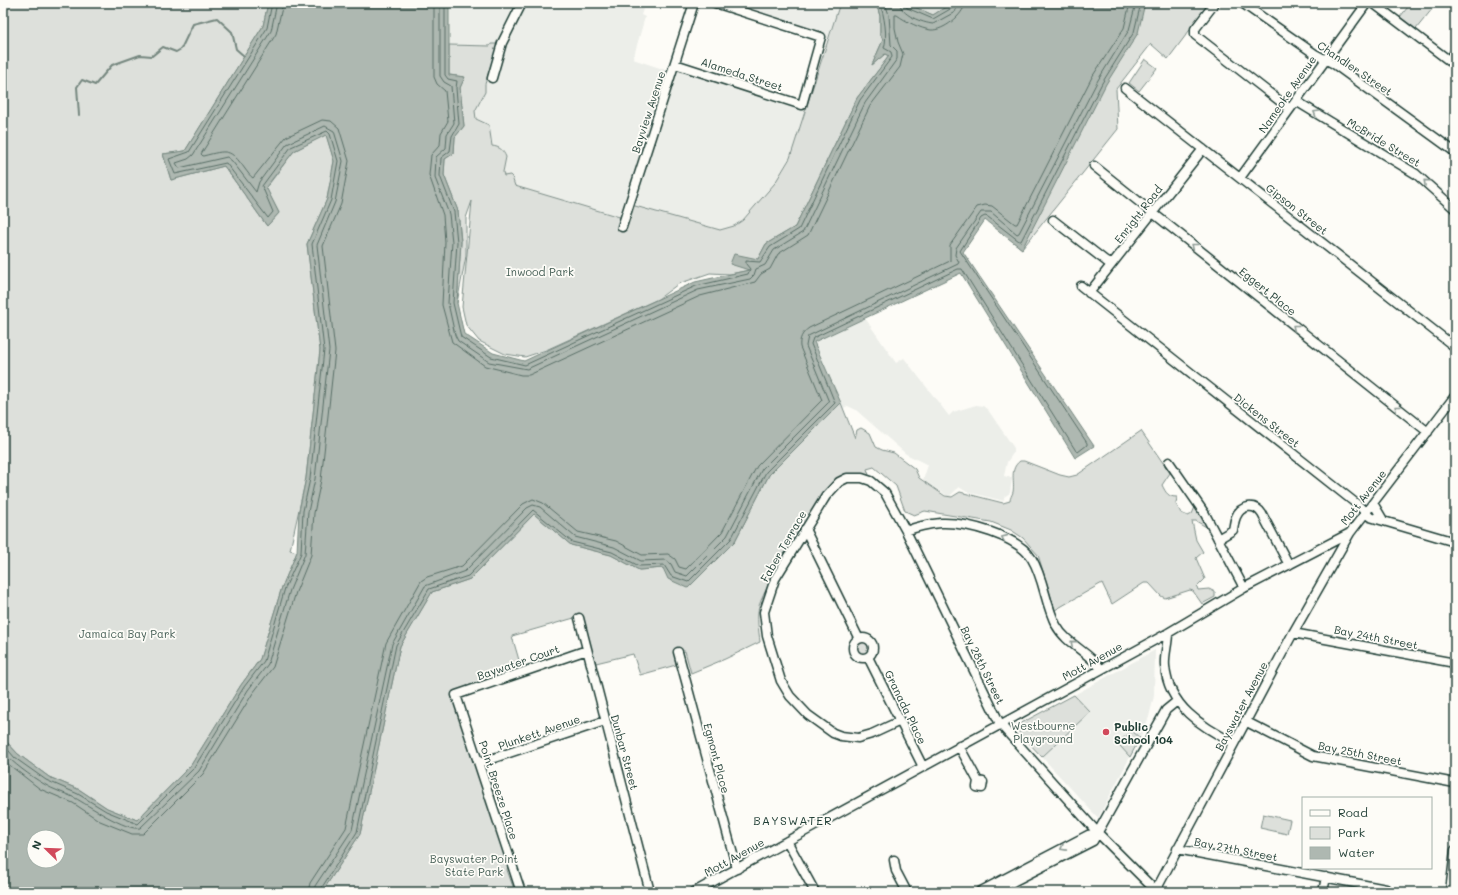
<svg xmlns="http://www.w3.org/2000/svg" width="1458" height="895" font-family="Mali,sans-serif">
	<style>
		.built { fill: #eceee9 }
		.green { fill: #dde0db; stroke: #7e8e88 }
		.water { fill: #aeb8b1; stroke: #75877f; fill-rule: evenodd }
		.lines { fill: none; stroke-linecap: round; stroke-linejoin: round }
		.shore { stroke: #586e66; stroke-width: 1 }
		.stream { stroke: #75877f; stroke-width: 2 }
		.minor-casing { stroke: #1f3d34; stroke-width: 11 }
		.minor { stroke: #fdfcf7; stroke-width: 8 }
		.oneway { stroke: #8e9c96 }
		.poi-dot { fill: #d1495b; stroke: #fdfcf7; stroke-width: 1.5 }
		.labels { text-anchor: middle; dominant-baseline: central; stroke-width: 3.5; stroke-linejoin: round; paint-order: stroke }
		.street-label { font-size: 11px; fill: #1f3d34; stroke: #fdfcf7 }
		.park-label { font-size: 11px; fill: #455e55; stroke: #fdfcf7 }
		.poi-label { font-size: 11px; font-weight: bold; fill: #1f3d34; stroke: #fdfcf7; text-anchor: start }
		.neighbourhood-label { font-size: 12px; letter-spacing: 1px; fill: #1f3d34; stroke: #fdfcf7 }
	</style>
	<rect width="100%" height="100%" fill="#fdfcf7"/>
	<filter id="ink" filterUnits="userSpaceOnUse"><feTurbulence type="fractalNoise" baseFrequency=".025" numOctaves="2"/><feDisplacementMap in="SourceGraphic" scale="8" xChannelSelector="R" yChannelSelector="G"/><feConvolveMatrix kernelMatrix="1 2 1 2 8 2 1 2 1" color-interpolation-filters="sRGB"/></filter>
	<g filter="url(#ink)">
		<path class="built" d="M449,3h196l-4,12 4,2 -12,42 39,13 3,-7 132,42 -17,51 -15,25 -32,37 -9,6 -14,4 -92,-26 -4,14 -110,-32v-5l-10,-5 -1,-5 3,-14 -2,-6 -12,-5 -2,-17 -4,-6 -10,-4 -1,-3v-5l8,-15 2,-12 5,-38 -41,-1z
			M754,3h86l-12,35 -77,-25z
			M865,318l31,45 8,-5 45,58 4,-4 23,-7 7,1 5,4 26,38v4l-7,10 -3,14 8,2 -2,15 -6,4v4l-37,-9 -8,-5 -10,10 -26,-17 5,-15 -22,-11 -50,-44 -8,-4 -5,2 -29,-66z
			M1155,650l-1,46 -5,21 -9,21 -42,80 -56,-61 48,-45 -16,-17z"/>
		<path class="green" d="M3,3h265l-5,23 -78,125 -22,3 8,26 53,-14 43,60 12,-13 -13,-25 28,-37 32,-17 8,27 -7,38 -20,45 13,106 -14,128 -16,72 7,2 -15,35 -22,72 -19,26 -50,80 -54,55 -30,-12 -27,-18 -31,-13 -31,-23 -15,-16z
			M840,3h36l4,13v17l3,7 -11,25 13,-11 4,2 -32,42 -62,129 -29,17 -8,15 -8,11 -20,4 -20,-1 -32,11 -20,15 -112,51 -21,7 -20,-3 -26,-13 -13,-16 -4,-18 10,-106 -6,17v38l-9,47 4,-61 -3,-31 -14,-36 1,-16 9,-6 1,-16 9,-11 -4,-38 4,-11 -15,-2v-30l41,1 1,-2h7l-13,40v8l-10,19 1,8 13,6 3,21c8,1 11,4 14,11l-3,15 1,4 6,-1 2,2 3,9 108,32 5,-14 92,26 14,-4 9,-6 32,-37 15,-25z
			M905,3h47l-19,12z
			M1120,3h90l-42,56 -17,-15 -35,45 2,40 -96,120 -34,-28z
			M1411,3h26l-21,26 -16,-12z
			M1145,59l12,9 -18,23 -10,-8z
			M841,403l14,35 2,-8 4,-2 9,5 6,14 6,3 12,3 21,16 4,9 26,18 7,1 8,-5 43,11 7,-2c0,-3 2,-6 3,-9 2,-11 -4,-23 7,-31h4l36,14 9,2 8,-2 64,-44 29,42 -8,12c4,8 6,12 15,12l-1,7 5,9 7,3 4,-2 3,-7 8,10 5,11 -12,-7h-4l4,19 7,12 -7,6 9,21 -8,8 1,3 11,-1 6,3v5l-13,7 -9,-13 -3,-1 -25,8 -4,-2 -12,-13h-5l-32,21 -10,-21 -47,27 -17,-55 -15,-17 -12,-8 -20,-8 -66,-11 -11,4 -9,-4 -9,-25 -22,-19 -7,2 3,9c-9,0 -25,-2 -33,2 -14,6 -73,108 -78,126 -3,12 0,24 1,36l-35,17 -34,14 -6,-22 -11,2 2,12 -36,10 -7,-21 -37,9 -15,-47 -69,20 9,31 -69,27 19,61 37,110 -1,5 8,22h-193l38,-58 40,-188 32,-54 38,-13 64,-65 37,31 40,10 28,15 24,-2 72,-27 34,-66z
			M856 648a7 7 0 1 1 14 0a7 7 0 1 1-14 0Z
			M1074,695l16,17 -48,45 -28,-30z
			M1131,730l9,8 -10,19 -10,-11 2,-7 7,-5z
			M1263,814l27,6 -3,14 -27,-6z"/>
		<path class="water" d="M268,3h181v72l16,2 -5,11 4,38 -9,11 -1,16 -9,6 -1,16 14,36 3,31 -4,61 7,31 29,19 31,8 171,-79 54,-12 -19,-6 4,-10 24,5 8,-15 29,-17 62,-129 32,-42 -4,-2 -13,11 11,-25 -3,-7v-17l-4,-13h29l28,12 19,-12h193l-7,30 -32,51 -84,165 -37,-29 -22,32 131,194 -19,12 -114,-185 -147,69 27,61 -72,72 -34,66 -47,47 -20,-9 -5,-11 -24,2 -28,-15 -40,-10 -37,-31 -64,65 -38,13 -32,54 -40,188 -38,58h-319v-154l15,16 31,23 31,13 27,18 30,12 54,-55 50,-80 19,-26 22,-72 15,-35 2,-41 7,-33 14,-128 -13,-106 20,-45 7,-38 -8,-26 -32,16 -28,36 13,26 -12,13 -43,-60 -53,14 -8,-26 22,-3 78,-125zM34,837h24v24h-24z"/>
		<g class="lines">
			<path class="shore" d="M434,3v74l3,7 8,7 3,30 -7,12 -1,12 -9,10 -2,20 14,40 2,27 -3,63 10,37 33,24 36,9h8l171,-79 55,-14 6,-8 9,-5 8,-15 30,-19 62,-129 30,-39 3,-13 -5,-12 -3,-14v-13h2c8,6 24,14 34,15 12,1 33,-15 34,-27
				M440,3v73l4,6 7,4 3,37 -7,11 -1,14 -10,9 -1,21 14,36 3,28 -4,61 7,32 3,6 31,21 38,7 171,-79 52,-11 4,-4 2,-6 9,-4 9,-15 29,-18 62,-129 32,-44v-8l-6,-6 -2,-30 -4,-12
				M445,3v72l3,4 9,2 -1,7 3,36 -7,12 -2,15 -9,7 -1,18 14,36 3,30 -4,61 8,34 30,20 34,8 171,-79 52,-12 2,-5 -4,-5v-3l14,1 10,-15 29,-18 61,-129 32,-43 -1,-5 -7,-4c4,-11 0,-33 -4,-45
				M900,3c0,12 23,20 33,21l22,-12 4,-9
				M905,3l2,5 26,11 19,-11 2,-5
				M3,744l12,14 31,22 32,14 28,17 32,13 56,-56 50,-81 20,-26 21,-73 16,-35 2,-42 7,-32 14,-129 -12,-106 19,-44 7,-39 -8,-27 -3,-3 -36,16 -29,39 11,26 -5,6 -42,-55 -51,11 -6,-15 20,-7 78,-124 5,-25
				M3,752c11,12 26,23 41,32 9,6 21,9 31,14 13,7 51,33 65,30l59,-57 49,-81 20,-26 22,-74 15,-36 3,-42 7,-33 14,-129 -12,-105 18,-43 8,-41 -9,-30 -9,-5 -38,18 -28,38 -3,10 -24,-31 -5,-4 -48,11 -3,-5 12,-4 5,-4 78,-124 6,-28
				M3,760l37,29 33,14 27,18 32,13h11l60,-60 50,-81 20,-26 23,-75 15,-37 3,-42 7,-33 14,-129 -12,-105 18,-42 8,-43 -10,-33 -8,-7 -9,-1 -36,17 -33,41c-3,-2 -5,-5 -8,-9 -15,-21 -18,-19 -42,-13l-2,-2 75,-120 7,-31
				M308,892l2,-9 36,-55 40,-185 35,-62 6,-4 35,-11 61,-62 10,-5 10,4 35,29 38,9 26,14 26,-1 7,5 4,8 7,2 36,-37 35,-66 65,-66 -22,-53c-1,-8 2,-14 9,-19l141,-67v-16l27,-38 8,-2 7,1 23,18h2l75,-147 32,-49 6,-25
				M314,892l1,-6 37,-56 40,-186 33,-58 40,-15 62,-63 6,-3 7,2 35,30 39,10 27,14 25,-1 5,4 4,8 12,4 40,-40 35,-67 67,-67 -23,-56 2,-10 150,-72 1,-2 -4,-7 1,-7 25,-36h10l26,22 2,-1 79,-153 31,-50 7,-27
				M319,892l38,-60 39,-187 33,-56 39,-13 65,-66 39,32 40,10 27,14 25,-1 7,11 17,6 43,-43 35,-67 69,-69 -24,-59 2,-6 145,-69h4l114,182 2,1 9,-7v-2l-127,-192 21,-33 4,-2 3,1 31,24h2l81,-158 32,-51 7,-29"/>
			<path class="stream" d="M79,115l-2,-28 5,-7 13,5 17,-20 28,-10 12,1 11,-9 13,5 5,-3 12,-25 24,-6 15,14 4,17 8,7"/>
			<defs>
				<path id="minor" d="M1215,3l-20,26v6l95,74
					M1242,3l73,51 19,10 121,88
					M1373,3l82,62
					M1449,61l6,-9
					M675,64l127,41 19,-68 -106,-34
					M492,78l10,-35 20,-40
					M1125,88l330,259
					M1296,101l120,73 39,35
					M1094,166l334,266
					M1240,178l127,-175
					M1053,220l58,45
					M622,227l72,-224
					M1081,286l277,219 12,12 85,25
					M1089,293l114,-144
					M1169,462l36,52 39,74
					M1373,503l10,17
					M805,529l54,110
					M906,531c12,-5 23,-7 35,-8 26,-1 77,13 91,36 12,20 13,45 24,66 10,19 33,27 45,44
					M1218,539l15,-9c1,-4 1,-9 3,-13 5,-12 19,-14 26,-3l27,51
					M579,618l71,274
					M1168,633c0,11 -4,22 -3,33 3,40 37,61 69,77
					M1293,633l162,30
					M853 648a10 10 0 1 1 20 0a10 10 0 1 1-20 0Z
					M678,652l59,217
					M868,657l55,110
					M900,721l-28,13 -14,4 -17,-2 -8,-3 -25,-18 -18,-19 -9,-15 -14,-45 -3,-24 11,-33 51,-83 13,-14 8,-4h15l9,3 14,12 21,38 94,193 98,109 57,57
					M1245,721l68,35 142,27
					M959,746l19,35 -1,6 5,1 1,-6 -5,-1
					M479,763l126,-42
					M787,841l28,51
					M1177,849l209,40
					M894,860l2,11 11,21
					M521,892l-65,-197 131,-45
					M694,892l474,-259 76,-45 106,-55 105,-137
					M979,892l109,-57 10,-2
					M993,892l100,-51 73,-131 11,-9
					M1155,892l138,-259 57,-100
					M1323,892l3,-15
					M1450,892l5,-42"/>
			</defs>
			<use href="#minor" class="minor-casing"/>
			<use href="#minor" class="minor"/>
		</g>
		<defs><path id="oneway-chevron" d="M-2-3.5L2.5 0L-2 3.5" fill="none" stroke-width="1.6" stroke-linecap="round" stroke-linejoin="round"/></defs>
		<g class="oneway">
			<use href="#oneway-chevron" transform="translate(1316 113) rotate(-149)"/>
			<use href="#oneway-chevron" transform="translate(1426 182) rotate(-138)"/>
			<use href="#oneway-chevron" transform="translate(1194 246) rotate(-141)"/>
			<use href="#oneway-chevron" transform="translate(1295 327) rotate(-141)"/>
			<use href="#oneway-chevron" transform="translate(1397 408) rotate(-141)"/>
			<use href="#oneway-chevron" transform="translate(1004 538) rotate(-156)"/>
			<use href="#oneway-chevron" transform="translate(1073 643) rotate(-140)"/>
			<use href="#oneway-chevron" transform="translate(1063 848) rotate(152)"/>
		</g>
	</g>
	<circle class="poi-dot" cx="1106" cy="732" r="4"/>
	<g class="labels">
		<g class="street-label">
			<text transform="translate(1355 68) rotate(34)">Chandler Street</text>
			<text transform="translate(742 74) rotate(18)">Alameda Street</text>
			<text transform="translate(1287 94) rotate(-55)">Nameoke Avenue</text>
			<text transform="translate(648 112) rotate(-72)">Bayview Avenue</text>
			<text transform="translate(1384 142) rotate(31)">McBride Street</text>
			<text transform="translate(1297 209) rotate(38)">Gipson Street</text>
			<text transform="translate(1138 214) rotate(-52)">Enright Road</text>
			<text transform="translate(1268 291) rotate(39)">Eggert Place</text>
			<text transform="translate(1267 420) rotate(38)">Dickens Street</text>
			<text transform="translate(1363 497) rotate(-52)">Mott Avenue</text>
			<text transform="translate(783 546) rotate(-60)">Faber Terrace</text>
			<text transform="translate(1376 637) rotate(11)">Bay 24th Street</text>
			<text transform="translate(1092 661) rotate(-29)">Mott Avenue</text>
			<text transform="translate(518 662) rotate(-19)">Baywater Court</text>
			<text transform="translate(983 665) rotate(64)">Bay 28th Street</text>
			<text transform="translate(1241 706) rotate(-62)">Bayswater Avenue</text>
			<text transform="translate(906 707) rotate(64)">Granada Place</text>
			<text transform="translate(539 732) rotate(-19)">Plunkett Avenue</text>
			<text transform="translate(625 752) rotate(75)">Dunbar Street</text>
			<text transform="translate(1360 753) rotate(11)">Bay 25th Street</text>
			<text transform="translate(717 758) rotate(75)">Egmont Place</text>
			<text transform="translate(499 790) rotate(72)">Point Breeze Place</text>
			<text transform="translate(1236 849) rotate(11)">Bay 27th Street</text>
			<text transform="translate(734 857) rotate(-29)">Mott Avenue</text>
		</g>
		<g class="park-label">
			<text x="540" y="271">Inwood Park</text>
			<text x="127" y="633">Jamaica Bay Park</text>
			<text x="1043" y="725">Westbourne<tspan x="1043" dy="13">Playground</tspan></text>
			<text x="474" y="858">Bayswater Point<tspan x="474" dy="13">State Park</tspan></text>
		</g>
		<g class="poi-label">
			<text x="1114" y="726">Public<tspan x="1114" dy="13">School 104</tspan></text>
		</g>
		<g class="neighbourhood-label">
			<text x="793" y="820">BAYSWATER</text>
		</g>
	</g>
	<rect width="1458" height="895" fill="none" stroke="#fdfcf7" stroke-width="16"/>
	<rect x="8" y="8" width="1442" height="879" fill="none" stroke="#1f3d34" stroke-width="1.5" filter="url(#ink)"/>
	<rect x="1302" y="797" width="130" height="72" fill="#fdfcf7" stroke="#a4b0a9"/>
	<rect x="1310" y="810" width="20" height="6" fill="#fdfcf7" stroke="#a4b0a9"/>
	<text x="1338" y="817" font-size="12" fill="#1f3d34">Road</text>
	<rect x="1310" y="827" width="20" height="12" fill="#dde0db" stroke="#a4b0a9"/>
	<text x="1338" y="837" font-size="12" fill="#1f3d34">Park</text>
	<rect x="1310" y="847" width="20" height="12" fill="#aeb8b1" stroke="#a4b0a9"/>
	<text x="1338" y="857" font-size="12" fill="#1f3d34">Water</text>
	<g transform="translate(46 849) rotate(293)"><circle r="19" fill="#fdfcf7" stroke="#a4b0a9"/>
	<path d="M0-3L7 15L0 10L-7 15Z" fill="#d1495b"/>
	<text y="-6" font-size="11" font-weight="bold" text-anchor="middle" fill="#1f3d34">N</text>
	</g>
</svg>
